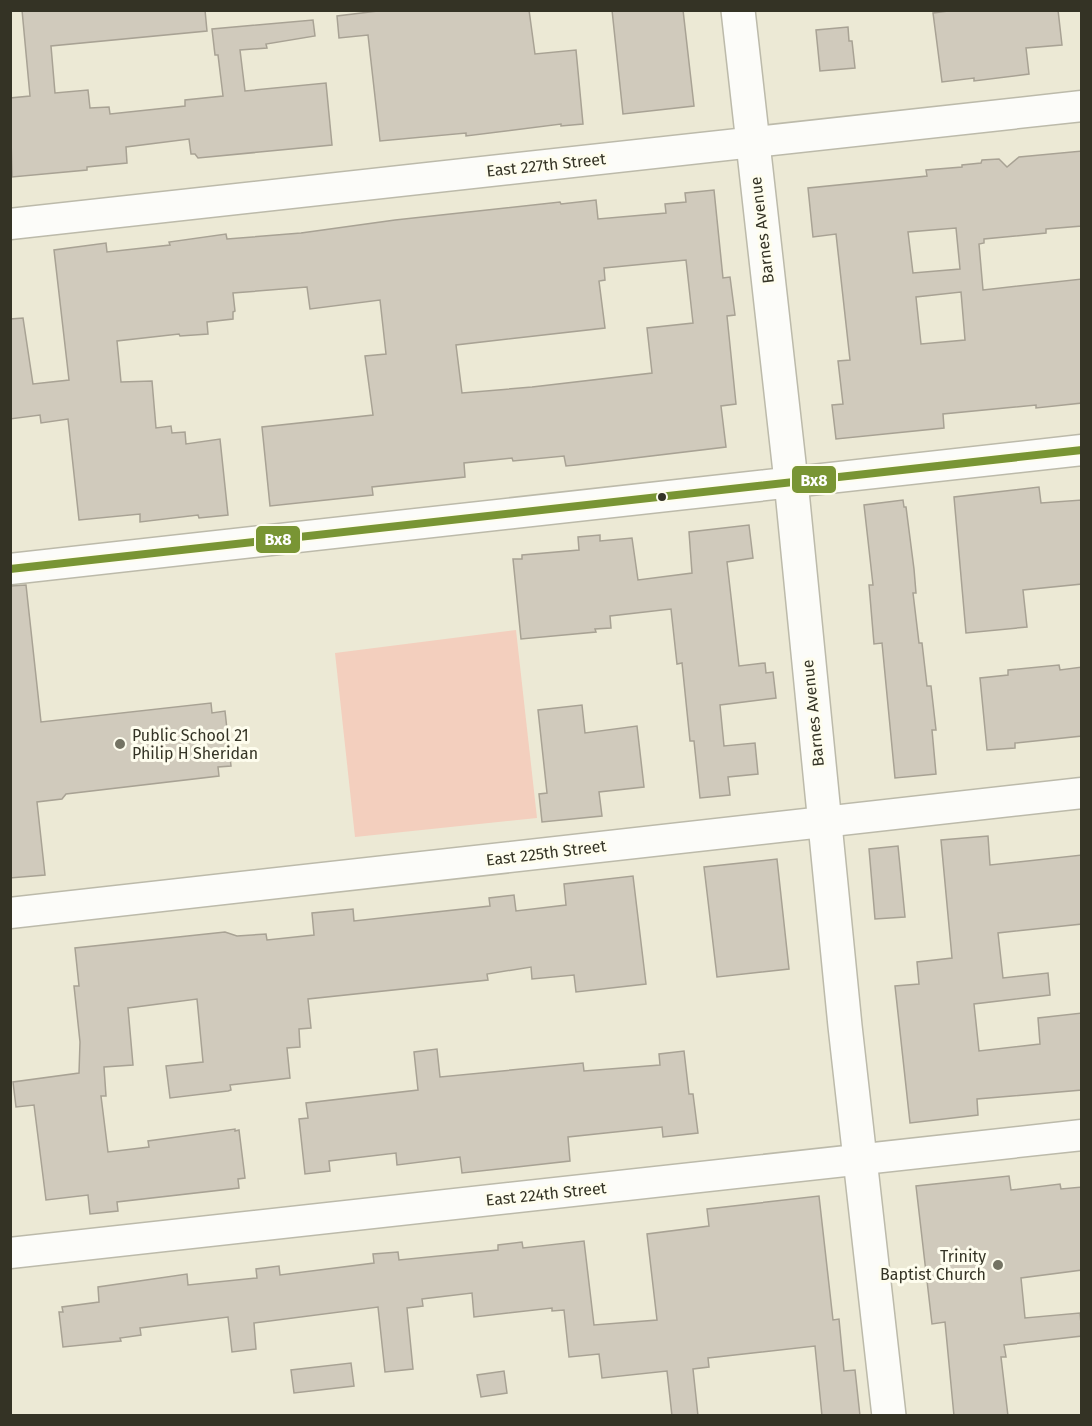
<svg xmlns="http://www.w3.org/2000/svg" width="1092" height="1426" font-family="'Fira Sans',sans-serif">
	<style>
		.green { fill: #f3cfbe }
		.building { fill: #d0cabc; stroke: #a8a294; stroke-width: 1.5; fill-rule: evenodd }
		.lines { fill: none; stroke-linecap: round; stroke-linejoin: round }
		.street-casing { stroke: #bcbaaa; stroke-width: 33 }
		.secondary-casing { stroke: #bcbaaa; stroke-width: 36 }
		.street { stroke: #fcfcf9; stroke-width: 30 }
		.secondary { stroke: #fcfcf9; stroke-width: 33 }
		.bus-1-casing { stroke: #fefdee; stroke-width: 12 }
		.bus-1 { stroke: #799534; stroke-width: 8 }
		.bus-dot { fill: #343325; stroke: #fefdee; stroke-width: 2 }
		.poi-dot { fill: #747363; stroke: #fefdee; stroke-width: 2 }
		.labels { text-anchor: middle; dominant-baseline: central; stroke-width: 6; stroke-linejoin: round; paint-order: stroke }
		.street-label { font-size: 16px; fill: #343325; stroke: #fefdee }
		.poi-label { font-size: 16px; fill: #343325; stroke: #fefdee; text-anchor: start }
		.line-badge { stroke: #fefdee; stroke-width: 2 }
		.badge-label { font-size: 16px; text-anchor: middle; font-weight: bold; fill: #fff }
	</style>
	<rect width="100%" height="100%" fill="#ece9d5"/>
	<path class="green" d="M516,630l21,188 -182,19 -20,-184z"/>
	<path class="building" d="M22,10h183l2,21 -156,15 4,47 33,-3 2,18 19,-1 1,7 75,-8v-6l38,-4 -5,-41h-3l-3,-26 101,-9 2,16 -49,8 1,4 -27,2 5,41 81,-8 6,62 -134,13 -3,-4h-4l-2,-15 -63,8 1,16 -40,4v3l-75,7 -2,-79 20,-2z
		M386,10h143l6,44 41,-4 7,74 -22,2v-2l-95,12v-3l-86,8 -12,-106 -29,3 -2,-22z
		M612,10h71l11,96 -71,8z
		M956,10h102l4,35 -36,3 3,26 -55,7v-3l-32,4 -9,-69z
		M848,27l1,14h3l3,27 -35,3 -4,-41z
		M1082,151v75l-36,3v4l-62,6v4l-5,1 4,46 99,-11v124l-46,5v-3l-93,9 1,14 -108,11 -4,-34 11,-1 -5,-43 12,-1 -14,-126 -23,3 -5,-49 119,-12 -1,-6 36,-3v-2l19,-2 1,-3 17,-1 8,8 12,-10zM956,228l4,41 -47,4 -5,-41zM961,292l4,48 -44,4 -5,-47z
		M714,190l9,88 7,-1 5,38 -8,1 9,88 -15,2 5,41 -150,18 -10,1 -2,-10 -51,5 -1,-3 -48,5 1,14 -93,10 1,8 -103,11 -8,-79 111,-12 -8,-59 21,-2 -6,-54 -70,9 -3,-22 -74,6 2,18 -2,1v7l-26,3 1,12 -28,2 -1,-2 -62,7 4,41 31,-1 4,47 15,-2 1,7 13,-1 1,12 34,-5 8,76 -29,3 -1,-3 -58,7v-8l-61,6 -11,-101 -27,4 -1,-8 -30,4v-100l13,-1 10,66 36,-4 -15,-130 52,-7 1,9 63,-7 -1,-3 57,-8 1,5 74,-6 94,-13 165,-18 1,2 35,-4 2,19 68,-6 -1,-9 21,-2 -1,-9zM686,260l7,63 -46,5 5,45 -120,14 -70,6 -6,-48 149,-17 -6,-47 6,-1 -1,-12z
		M1039,487l2,16 41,-3v84l-59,6 4,37 -61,6 -12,-136z
		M903,500l1,7h2l8,62 2,24h-3l6,50h3l5,43h4l5,44h-4l4,44 -41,4 -13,-135 -8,1 -5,-59h4l-9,-80z
		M749,525l4,33 -26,4 12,104 26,-3 1,10 7,-1 3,26 -56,7 4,41 31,-3 3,31 -30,3 2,18 -30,3 -6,-57h-4l-8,-78 -5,1 -6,-55 -61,7 1,12 -16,1 1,3 -75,7 -8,-80h9v-4l57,-5 -1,-13 22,-2v6l32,-3 6,42 54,-7 -3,-41z
		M26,585l15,137 170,-19 1,10 13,-2 6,55 -13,1 1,9 -153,18 -4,5 -25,3 8,73 -35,3v-292z
		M1059,665l1,5 22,-3v69l-67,7v5l-28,2 -7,-72 28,-3v-5z
		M582,705l3,28 52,-7 7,61 -45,5 3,24 -60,6 -3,-28 8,-1 -9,-83z
		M988,836l2,29 92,-10v69l-84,9 5,45 45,-5 2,22 -76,9 5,47 61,-7 -2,-26 44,-5v77l-105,9 1,16 -68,8 -15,-137 24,-2 -2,-22 35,-4 -11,-118z
		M898,846l7,71 -30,2 -6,-70z
		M777,859l12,110 -72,8 -13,-110z
		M633,876l13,108 -70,8 -2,-17 -42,4 -1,-12 -44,7 1,6 -180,19 3,29 -12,1 1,18 -13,1 3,30 -60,7 1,5 -3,1 -58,7 -4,-32 37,-4 -6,-63 -69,9 5,57 -29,2 2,29h-5l7,56 41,-5 -1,-6 87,-12v2l4,-1 6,48 -7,1 1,9 -122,14 1,9 -28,3 -2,-19 -42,5 -12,-95 -18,2 -3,-25 66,-9 1,-31 -6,-56h5l-4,-38 150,-16 12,4 29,-2 1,6 47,-5 -2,-22 41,-4 1,12 136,-15 -1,-8 25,-3 2,16 50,-6 -2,-21z
		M437,1049l3,28 143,-14 1,8 76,-6 -1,-11 25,-3 5,43h4l5,39 -35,4 -1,-10 -94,10 2,24 -108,12 -2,-16 -63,8 -1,-12 -67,8 1,10 -25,3 -6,-55 9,-1 -2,-15 112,-13 -4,-38z
		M1009,1176l2,14 49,-6 1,5 21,-2v83l-61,8 4,40 55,-5 2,23 -78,9 2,12h-5l7,59h-54l-9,-94 -13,2 -16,-138z
		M819,1196l14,124 6,-1 5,52 11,-1 5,46h-38l-7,-70 -107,12 1,9 -16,2 5,47h-26l-5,-45 -65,7 -3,-24 -30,3 -5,-47 -12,1v-3l-78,9 -2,-24 -50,6 1,7 -16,2 6,61 -28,3 -7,-65 -124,16 2,26 -24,3 -4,-35 -88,11 1,7 -21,3 1,3 -58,6 -4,-35h4l-1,-5 37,-5 -1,-15 89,-13 1,11 69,-7 -1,-9 23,-3 1,9 94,-12 -1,-9 25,-2 1,8 99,-10v-5l24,-3 1,6 61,-7 10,84 63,-5 -10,-86 62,-8 -2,-17z
		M351,1363l3,23 -60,7 -3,-23z
		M504,1371l3,22 -26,4 -4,-22z"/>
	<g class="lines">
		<defs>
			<path id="street" d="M10,224l1072,-118
				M10,569l1072,-119
				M10,913l1072,-120
				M10,1253l1072,-118"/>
			<path id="secondary" d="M738,10l53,471 54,545 44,390"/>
		</defs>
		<use href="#street" class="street-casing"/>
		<use href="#secondary" class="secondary-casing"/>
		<use href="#street" class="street"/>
		<use href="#secondary" class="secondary"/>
		<defs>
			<path id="bus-1" d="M10,569l1072,-119"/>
		</defs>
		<use href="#bus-1" class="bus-1-casing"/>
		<use href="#bus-1" class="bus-1"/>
	</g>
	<circle class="bus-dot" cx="662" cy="497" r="5"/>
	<g class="poi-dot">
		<circle cx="120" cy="744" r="6"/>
		<circle cx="998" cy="1265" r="6"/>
	</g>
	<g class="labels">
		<g class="street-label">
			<text transform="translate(546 165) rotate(-6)">East 227th Street</text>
			<text transform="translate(762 230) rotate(-97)">Barnes Avenue</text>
			<text transform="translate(813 713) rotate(-96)">Barnes Avenue</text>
			<text transform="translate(546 853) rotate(-7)">East 225th Street</text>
			<text transform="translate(546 1194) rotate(-6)">East 224th Street</text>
		</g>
		<g class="poi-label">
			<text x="132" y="735">Public School 21<tspan x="132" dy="18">Philip H Sheridan</tspan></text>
			<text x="986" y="1256" text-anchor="end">Trinity<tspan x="986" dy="18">Baptist Church</tspan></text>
		</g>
	</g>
	<g class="line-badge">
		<rect x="791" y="465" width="46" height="29" rx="6" fill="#799534"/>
		<rect x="255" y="525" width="46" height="29" rx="6" fill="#799534"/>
	</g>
	<g class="badge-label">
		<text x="814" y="486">Bx8</text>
		<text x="278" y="545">Bx8</text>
	</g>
	<rect width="1092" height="1426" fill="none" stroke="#343325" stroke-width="24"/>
</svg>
